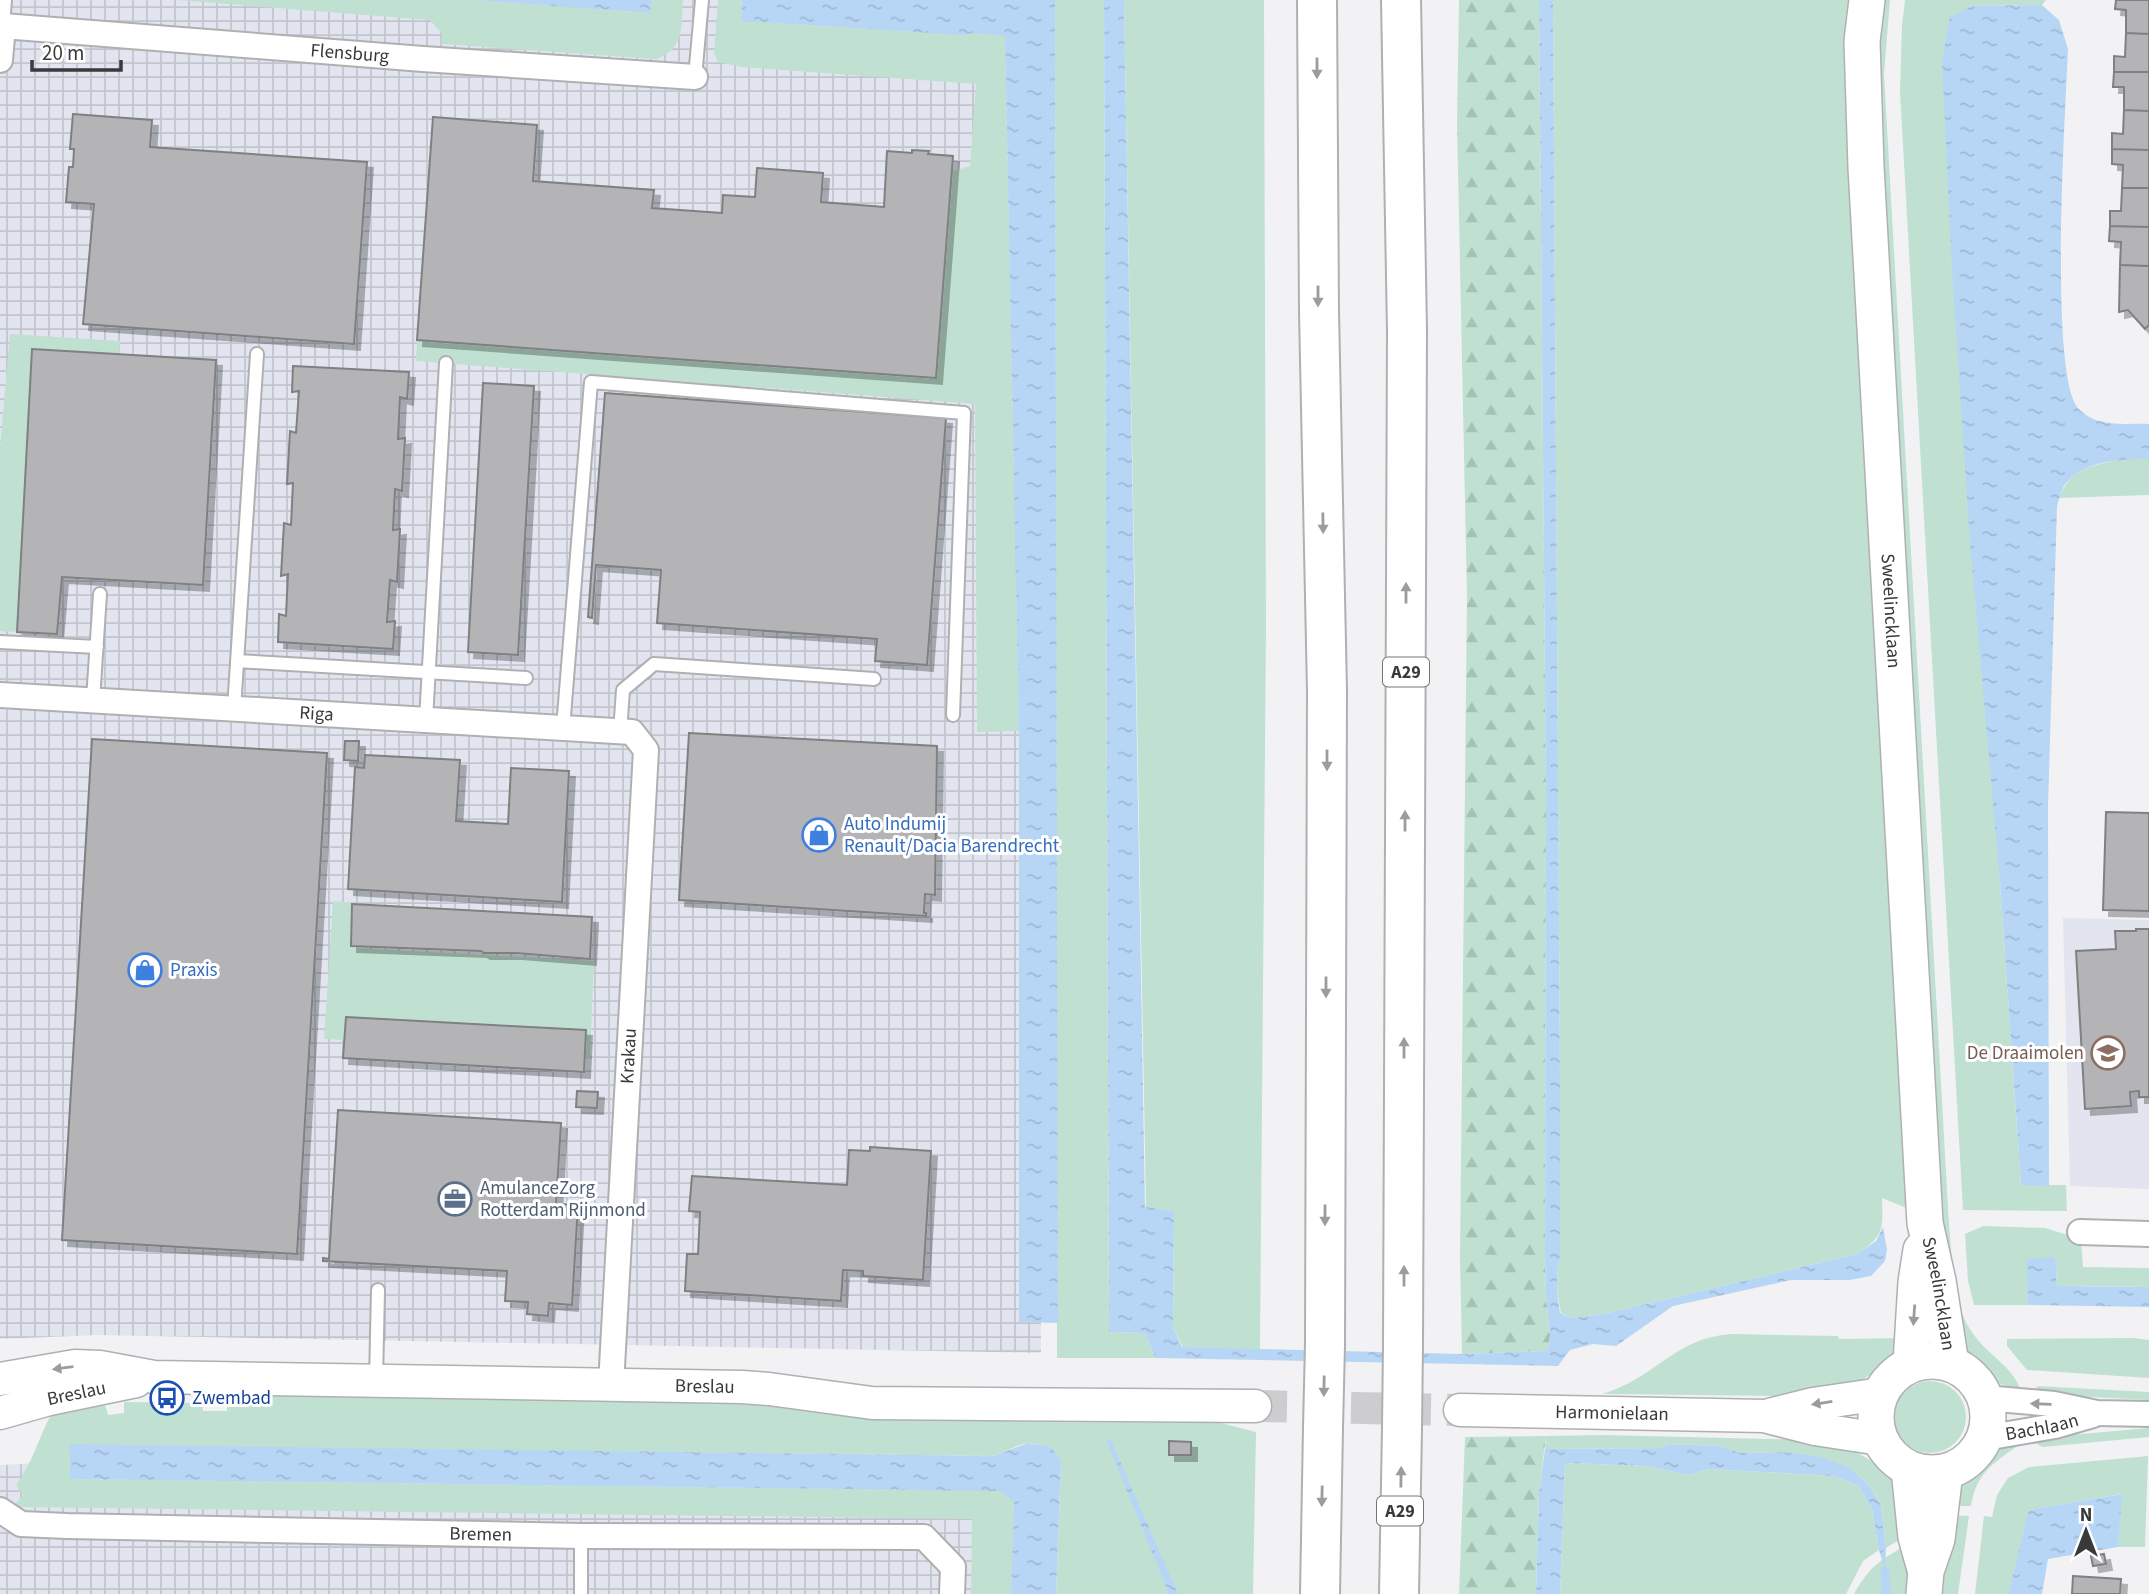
<svg xmlns="http://www.w3.org/2000/svg" width="2149" height="1594" font-family="'Source Sans 3',sans-serif">
	<style>
		.built { fill: #e2e5ef }
		.industrial { fill: url(#industrial-grid) }
		.green { fill: #c0e1d1 }
		.forest { fill: url(#forest-firs) }
		.water { fill: url(#water-ripples) }
		.lines { fill: none; stroke-linecap: round; stroke-linejoin: round }
		.stream { stroke: #b7d6f6; stroke-width: 9 }
		.building { fill: #b4b4b6; stroke: #7f8082; stroke-width: 2; filter: url(#shadow) }
		.tertiary-tunnel { stroke: #cdcdcf; stroke-width: 32; stroke-dasharray: 32 16; stroke-linecap: butt }
		.service-casing { stroke: #b0b0b2; stroke-width: 16 }
		.minor-casing { stroke: #b0b0b2; stroke-width: 28 }
		.tertiary-casing { stroke: #b0b0b2; stroke-width: 35 }
		.secondary-casing { stroke: #b0b0b2; stroke-width: 38 }
		.motorway-casing { stroke: #b0b0b2; stroke-width: 42 }
		.service { stroke: #fff; stroke-width: 12 }
		.minor { stroke: #fff; stroke-width: 24 }
		.tertiary { stroke: #fff; stroke-width: 32 }
		.secondary { stroke: #fff; stroke-width: 35 }
		.motorway { stroke: #fff; stroke-width: 38 }
		.motorway-bridge-casing { stroke: #b0b0b2; stroke-width: 42; stroke-linecap: butt }
		.motorway-bridge { stroke: #fff; stroke-width: 38 }
		.oneway { fill: #9c9c9c }
		.labels { text-anchor: middle; dominant-baseline: central; stroke-width: 6; stroke-linejoin: round; paint-order: stroke }
		.shield { fill: #fff; stroke: #747475; stroke-width: 2 }
		.shield-label { font-size: 18px; font-weight: bold; fill: #39393a }
		.street-label { font-size: 19px; fill: #39393a; stroke: #fff }
		.shop-label { font-size: 19px; fill: #366cbe; stroke: #fff; text-anchor: start }
		.education-label { font-size: 19px; fill: #785e54; stroke: #fff; text-anchor: end }
		.service-label { font-size: 19px; fill: #4e5e75; stroke: #fff; text-anchor: start }
		.transit-label { font-size: 19px; fill: #164399; stroke: #fff; text-anchor: start }
	</style>
	<defs>
		<pattern id="industrial-grid" width="8" height="8" patternUnits="userSpaceOnUse" patternTransform="scale(1.75)"><rect width="8" height="8" fill="#e2e5ef"/><path d="M0 4h8M4 0v8" fill="none" stroke="#c3c5ce"/></pattern>
		<pattern id="forest-firs" width="22" height="20" patternUnits="userSpaceOnUse" patternTransform="scale(1.75)"><rect width="22" height="20" fill="#c0e1d1"/><path d="M5 1l3.5 6h-7zM16 11l3.5 6h-7z" fill="#a6c2b4"/></pattern>
		<pattern id="water-ripples" width="26" height="14" patternUnits="userSpaceOnUse" patternTransform="scale(1.75)"><rect width="26" height="14" fill="#b7d6f6"/><path d="M2 4q2-2 4 0t4 0M15 11q2-2 4 0t4 0" fill="none" stroke="#9eb8d4"/></pattern>
		<filter id="shadow"><feDropShadow dx="6" dy="6" stdDeviation="0" flood-color="#0004"/></filter>
	</defs>
	<rect width="100%" height="100%" fill="#f2f2f4"/>
	<path class="built" d="M2063,918l86,2v269l-79,-3z"/>
	<path class="industrial" d="M7,0h1020l14,728v625l-944,-18 -97,4v-1264z
		M91,1461l944,17 -4,116h-1031v-129z"/>
	<path class="green" d="M176,0h300l173,13 2,-13h32c-2,26 2,48 -26,59l-216,-15 1,-10 -12,-14z
		M718,0h24l-1,21 220,14 13,-2 31,2 14,696 -42,1 -2,-328 -559,-43 1,-21 519,38 15,-206 19,-6 6,-82 -234,-17 -24,-5 -4,-9z
		M1055,0h49l5,1332 36,1 10,25h-98z
		M1124,0h140l2,628 -6,722 -77,-3 -10,-19 1,-117 -28,-3z
		M1553,0h296l60,1209 -27,-11c1,32 2,38 -25,56l-253,60 -33,4 -10,-5c-4,-19 -6,-36 -1,-56v-177z
		M1879,0h11l-6,74 65,1151c4,36 2,80 25,110 15,21 40,32 48,58l-34,-14 -21,-21 -24,-110 -66,-1138z
		M1905,0h141l-4,5 -70,1 28,877 21,302h45l1,26 -104,-1 -63,-1118 2,-67z
		M10,334l110,7 -1,14 -87,-6 -15,283 -17,-1v-183z
		M2121,459h28v36l-90,3c11,-30 33,-32 62,-39z
		M333,901l24,2 -2,45 239,13 -4,98h-15v-8l-251,-12z
		M1983,1226l62,2 36,11 2,28 66,1v19l-93,-1 1,-19 -29,-8v46h-54l-6,-24 -3,-47z
		M1731,1334l107,2 1,3 67,-1 -6,13 -11,12 -30,19 -70,14 -187,-2c51,-14 72,-56 129,-60z
		M2133,1338l16,2v38l-122,-8 -20,-24v-7z
		M1894 1417a36 36 0 1 1 72 0a36 36 0 1 1-72 0Z
		M2037,1386l112,6v8l-113,-6z
		M247,1395l515,5 98,17 177,5 184,1 35,9 -3,162h-197l5,-132c-31,-28 -32,-20 -68,-6l-923,-11v34l930,12 14,11 -3,92h-40l1,-75 -951,-12 -6,-3 8,-9 -7,-10c16,-21 22,-46 35,-70l54,-10 3,10 16,-2v-11l78,1 1,8h24v-7h19z
		M2149,1428v9l-106,10 -5,-2 -2,-7z
		M1604,1435l211,5 41,12 21,12 23,25 9,45 -23,14 -5,-43 -13,-21 -18,-16 -69,-16 -40,1 -21,-7 -51,-2 -9,4 -115,1 1,-13z
		M2022,1443c-26,18 -46,29 -51,63h-19l7,-25 20,-20 20,-13z
		M2148,1456l-3,91h-27l3,-53 -91,16 -22,84h-33l9,-78 8,1 5,-22 11,-17 21,-11z
		M1565,1463l82,3 40,9 22,-6 126,7 24,10 13,23 7,41 -16,11 -17,33h-286z
		M1949,1515l20,1 -11,78h-15z
		M1910,1543l-1,51h-55c16,-29 28,-35 56,-51z"/>
	<path class="forest" d="M1459,0h80l7,792 -1,462 1,43 4,39 -2,15 -86,3 -2,-97 7,-660 -10,-474z
		M1546,1436l-7,57 -3,101h-77l6,-157z"/>
	<path class="water" d="M476,0h175l-1,13z
		M742,0h313l3,1323 -39,-1v-591l-14,-695 -31,-3 -13,2 -220,-14z
		M1104,0h20l21,1207 29,4 -1,117 9,19 280,7 86,-3 2,-15 -4,-39 -1,-43 1,-462 -7,-792h14l7,1080v177c-5,19 -3,36 0,56l11,5 33,-4 253,-60 19,-13 7,-14 4,23 -2,11 -14,15 -21,4h-59l-118,26 -57,40 -23,-2 -23,6 -12,16 -403,-8 -10,-25 -36,-1z
		M2042,5l17,15 9,29c-2,56 -20,329 11,360 18,19 45,14 70,15v35c-28,0 -62,1 -82,23 -6,6 -8,18 -10,25l-9,300 1,379 -28,-1 -21,-302 -30,-340 -18,-271 -10,-212 8,-43 22,-11z
		M2054,1257l3,10 -1,19 93,1v20l-121,-2 -1,-46z
		M1110,1438l68,156h-9l-63,-154z
		M1028,1443l23,4 10,14 -5,133h-45l3,-92 -14,-11 -930,-12v-35l923,12z
		M1669,1444l51,2 21,7 40,-1 40,5 29,11 18,16 13,21 5,43 -1,23 -6,-21 -7,-41 -13,-23 -24,-10 -126,-7 -22,6 -40,-9 -82,-3 -5,131h-24l3,-101 6,-44 115,-1z
		M2122,1494l-4,53 -70,12 -6,35h-34l21,-84z"/>
	<g class="lines">
		<path class="stream" d="M1885,1571l1,23"/>
	</g>
	<path class="building" d="M2116,0h33v34l-23,-1v-23l-11,-1z
		M2126,33l23,1v38h-35v-16l11,1z
		M2114,72h35v39l-25,-1v-23h-11z
		M2124,110l25,1v39l-37,-1v-16l11,1z
		M73,114l79,6 -2,27 217,15 -13,182 -271,-20 11,-120 -28,-2 3,-35h4l1,-18h-4z
		M433,117l104,8 -4,56 121,9 -2,18 70,5 1,-18 32,2 2,-29 66,5 -2,29 63,5 3,-56 25,2v-3l17,1 -1,3 25,2 -17,222 -519,-38z
		M2112,149l37,1v38h-27l1,-23 -11,-1z
		M2122,188h27v39l-39,-1v-15h11z
		M2110,226l39,1v39l-29,-1 1,-23 -12,-1z
		M2120,265l29,1v59l-4,4 -17,-19 -9,2z
		M32,349l184,11 -13,225 -141,-8 -5,57 -40,-2z
		M293,366l116,6 -2,27 -7,-2 -2,42 7,-1 -3,53 -7,-2 -2,41 7,-1 -3,53 -7,-2 -3,42 8,-1 -2,28 -115,-7 1,-28 7,2 2,-42 -7,2 3,-53 7,2 2,-42 -6,1 3,-53 6,2 3,-42 -7,1z
		M483,383l51,3 -16,269 -50,-3z
		M605,393l341,25 -19,247 -52,-4 2,-22 -220,-16 4,-53 -65,-5 -4,53 -4,-1z
		M689,733l248,13 -2,149 -10,-1 -1,19h2v3l-247,-16z
		M92,739l235,14 -30,501 -235,-14z
		M345,741h14l-1,20 -14,-1z
		M365,755l95,5 -4,61 52,3 3,-56 58,3 -7,131 -214,-13 7,-122 9,1z
		M2106,812l43,1v98l-46,-1z
		M352,904l240,13 -2,42 -74,-6h-32l-3,-2 -130,-5z
		M2136,929h13v168h-10v-6l-9,1 1,14 -46,3 -9,-158 40,-2 -1,-18h21z
		M346,1017l240,13 -2,42 -241,-14z
		M577,1091l21,1 -1,16 -21,-1z
		M338,1110l223,13 -5,81 22,1 -6,100 -23,-2 -1,13 -21,-2 1,-12 -23,-1 2,-30 -184,-10v-3l6,1z
		M870,1147l61,4 -8,129 -60,-4v-5l-20,-1 -2,31 -156,-10 2,-37h11l2,-42 -11,-1 3,-35 155,9 2,-35 21,1z
		M1169,1441l22,1v13h-22z
		M2104,1554l2,10 -13,2 -2,-10z
		M2073,1576l48,3 -1,15h-48z"/>
	<g class="lines">
		<path class="tertiary-tunnel" d="M1255,1406l205,4"/>
		<defs>
			<path id="service" d="M3,26l2,-26
				M695,77l7,-77
				M0,642l97,5
				M237,661l289,17
				M93,700l7,-106
				M234,709l23,-355
				M426,720l20,-357
				M563,728l28,-346 373,31 -11,302
				M620,732l3,-42 31,-26 220,15
				M376,1381l2,-91
				M581,1536v58"/>
			<g id="minor">
				<path id="s1" d="M0,60l3,-34 420,33 272,18"/>
				<path id="s2" d="M0,695l632,37 14,18 -35,635"/>
				<path d="M2080,1232l69,2"/>
				<path d="M1985,1398l69,6 43,9 52,1"/>
				<path id="s3" d="M1985,1438l70,-12 38,-11"/>
				<path id="s4" d="M0,1510l21,14 46,2 514,10 343,1 29,30 -1,27"/>
			</g>
			<g id="tertiary">
				<path id="s5" d="M0,1379l75,-13 25,1 54,10 588,10 27,2 103,14 383,3"/>
				<path id="s6" d="M1460,1410l304,6 51,13 65,10"/>
				<path id="s7" d="M0,1413l49,-14 87,-18"/>
				<path d="M1769,1415l44,-11 68,-10"/>
			</g>
			<g id="secondary">
				<path id="s8" d="M1867,0l-5,41 4,126 59,1056 13,58 13,83"/>
				<circle cx="1932" cy="1417" r="56"/>
				<path d="M1911,1364l5,-82 5,-32"/>
				<path d="M1909,1469l7,68 9,32"/>
				<path d="M1924,1594l2,-23 11,-32 8,-67"/>
			</g>
			<path id="motorway" d="M1317,0l2,312 8,379 -2,653
				M1401,0l6,331 -4,1013
				M1320,1594l3,-166
				M1399,1594l3,-166"/>
		</defs>
		<use href="#service" class="service-casing"/>
		<use href="#minor" class="minor-casing"/>
		<use href="#tertiary" class="tertiary-casing"/>
		<use href="#secondary" class="secondary-casing"/>
		<use href="#motorway" class="motorway-casing"/>
		<use href="#service" class="service"/>
		<use href="#minor" class="minor"/>
		<use href="#tertiary" class="tertiary"/>
		<use href="#secondary" class="secondary"/>
		<use href="#motorway" class="motorway"/>
		<defs>
			<path id="motorway-bridge" d="M1323,1428l2,-84
				M1402,1428l1,-84"/>
		</defs>
		<use href="#motorway-bridge" class="motorway-bridge-casing"/>
		<use href="#motorway-bridge" class="motorway-bridge"/>
	</g>
	<defs><path id="oneway-solid" d="M-6-.8H1V-3.2L6.5 0L1 3.2V.8H-6Z" transform="scale(1.75)"/></defs>
	<g class="oneway">
		<use href="#oneway-solid" transform="translate(1317 68) rotate(90)"/>
		<use href="#oneway-solid" transform="translate(1318 296) rotate(90)"/>
		<use href="#oneway-solid" transform="translate(1323 523) rotate(89)"/>
		<use href="#oneway-solid" transform="translate(1406 593) rotate(-90)"/>
		<use href="#oneway-solid" transform="translate(1327 760) rotate(90)"/>
		<use href="#oneway-solid" transform="translate(1405 821) rotate(-90)"/>
		<use href="#oneway-solid" transform="translate(1326 987) rotate(90)"/>
		<use href="#oneway-solid" transform="translate(1404 1048) rotate(-90)"/>
		<use href="#oneway-solid" transform="translate(1325 1215) rotate(90)"/>
		<use href="#oneway-solid" transform="translate(1404 1276) rotate(-90)"/>
		<use href="#oneway-solid" transform="translate(1914 1315) rotate(94)"/>
		<use href="#oneway-solid" transform="translate(63 1368) rotate(173)"/>
		<use href="#oneway-solid" transform="translate(1324 1386) rotate(91)"/>
		<use href="#oneway-solid" transform="translate(1822 1403) rotate(171)"/>
		<use href="#oneway-solid" transform="translate(2041 1404) rotate(-178)"/>
		<use href="#oneway-solid" transform="translate(1401 1477) rotate(-89)"/>
		<use href="#oneway-solid" transform="translate(1322 1496) rotate(91)"/>
	</g>
	<defs>
		<symbol id="shop-ring" viewBox="-11 -11 22 22"><circle r="9.5" fill="#fff" stroke="#3f7fe0" stroke-width="1.5"/><path d="M-5-2.5h2.3a2.7 3.5 0 0 1 5.4 0H5L5.5 6h-11ZM-1.5-2.5h3a1.5 2.3 0 0 0-3 0Z" fill="#3f7fe0"/></symbol>
		<symbol id="school-ring" viewBox="-11 -11 22 22"><circle r="9.5" fill="#fff" stroke="#8d6e63" stroke-width="1.5"/><path d="M0-5L7-2L0 1L-7-2ZM-4 1L0 2.5L4 1V4Q0 6-4 4Z" fill="#8d6e63"/></symbol>
		<symbol id="office-ring" viewBox="-11 -11 22 22"><circle r="9.5" fill="#fff" stroke="#5c6f8a" stroke-width="1.5"/><path d="M-6-3h4V-5.5h4V-3h4V5H-6ZM-1-4.5V-3h2v-1.5ZM-6 0V1H6V0Z" fill="#5c6f8a"/></symbol>
		<symbol id="bus-ring" viewBox="-11 -11 22 22"><circle r="9.5" fill="#fff" stroke="#1a4fb4" stroke-width="1.5"/><path d="M-5-6H5V4H4V6H2V4H-2V6H-4V4H-5ZM-3.5-4V0h7V-4ZM-3.5 1.2v1.5H-2V1.2ZM2 1.2v1.5H3.5V1.2Z" fill="#1a4fb4"/></symbol>
	</defs>
	<g fill-rule="evenodd">
		<use href="#shop-ring" x="800" y="816" width="38" height="38"/>
		<use href="#shop-ring" x="126" y="951" width="38" height="38"/>
		<use href="#school-ring" x="2089" y="1034" width="38" height="38"/>
		<use href="#office-ring" x="436" y="1180" width="38" height="38"/>
		<use href="#bus-ring" x="148" y="1379" width="38" height="38"/>
	</g>
	<g class="labels">
		<g class="shield">
			<rect x="1383" y="657.5" width="46" height="29" rx="5"/>
			<rect x="1377" y="1496.5" width="46" height="29" rx="5"/>
		</g>
		<g class="shield-label">
			<text x="1406" y="672">A29</text>
			<text x="1400" y="1511">A29</text>
		</g>
		<g class="street-label">
			<text stroke="none"><textPath href="#s1" startOffset="382">Flensburg</textPath></text>
			<text stroke="none"><textPath href="#s8" startOffset="612">Sweelincklaan</textPath></text>
			<text stroke="none"><textPath href="#s2" startOffset="317">Riga</textPath></text>
			<text transform="translate(629 1056) rotate(-87)">Krakau</text>
			<text stroke="none"><textPath href="#s8" startOffset="1297">Sweelincklaan</textPath></text>
			<text stroke="none"><textPath href="#s5" startOffset="707">Breslau</textPath></text>
			<text stroke="none"><textPath href="#s7" startOffset="79">Breslau</textPath></text>
			<text stroke="none"><textPath href="#s6" startOffset="152">Harmonielaan</textPath></text>
			<text stroke="none"><textPath href="#s3" startOffset="58">Bachlaan</textPath></text>
			<text stroke="none"><textPath href="#s4" startOffset="485">Bremen</textPath></text>
		</g>
		<g class="shop-label">
			<text x="844" y="824">Auto Indumij<tspan x="844" dy="22">Renault/Dacia Barendrecht</tspan></text>
			<text x="170" y="970">Praxis</text>
		</g>
		<g class="education-label">
			<text x="2084" y="1053">De Draaimolen</text>
		</g>
		<g class="service-label">
			<text x="480" y="1188">AmulanceZorg<tspan x="480" dy="22">Rotterdam Rijnmond</tspan></text>
		</g>
		<g class="transit-label">
			<text x="192" y="1398">Zwembad</text>
		</g>
	</g>
	<g transform="translate(2086 1531)" stroke="#ffffff" stroke-width="5" paint-order="stroke">
	<path d="M0-5L12 26L0 18L-12 26Z" fill="#39393a"/>
	<text y="-10" font-size="19" font-weight="bold" text-anchor="middle" fill="#39393a">N</text>
	</g>
	<path d="M32 60v10h89v-10" fill="none" stroke="#39393a" stroke-width="3.5"/>
	<text x="42" y="60" font-size="21" fill="#39393a" stroke="#ffffff" stroke-width="5" paint-order="stroke">20 m</text>
</svg>
